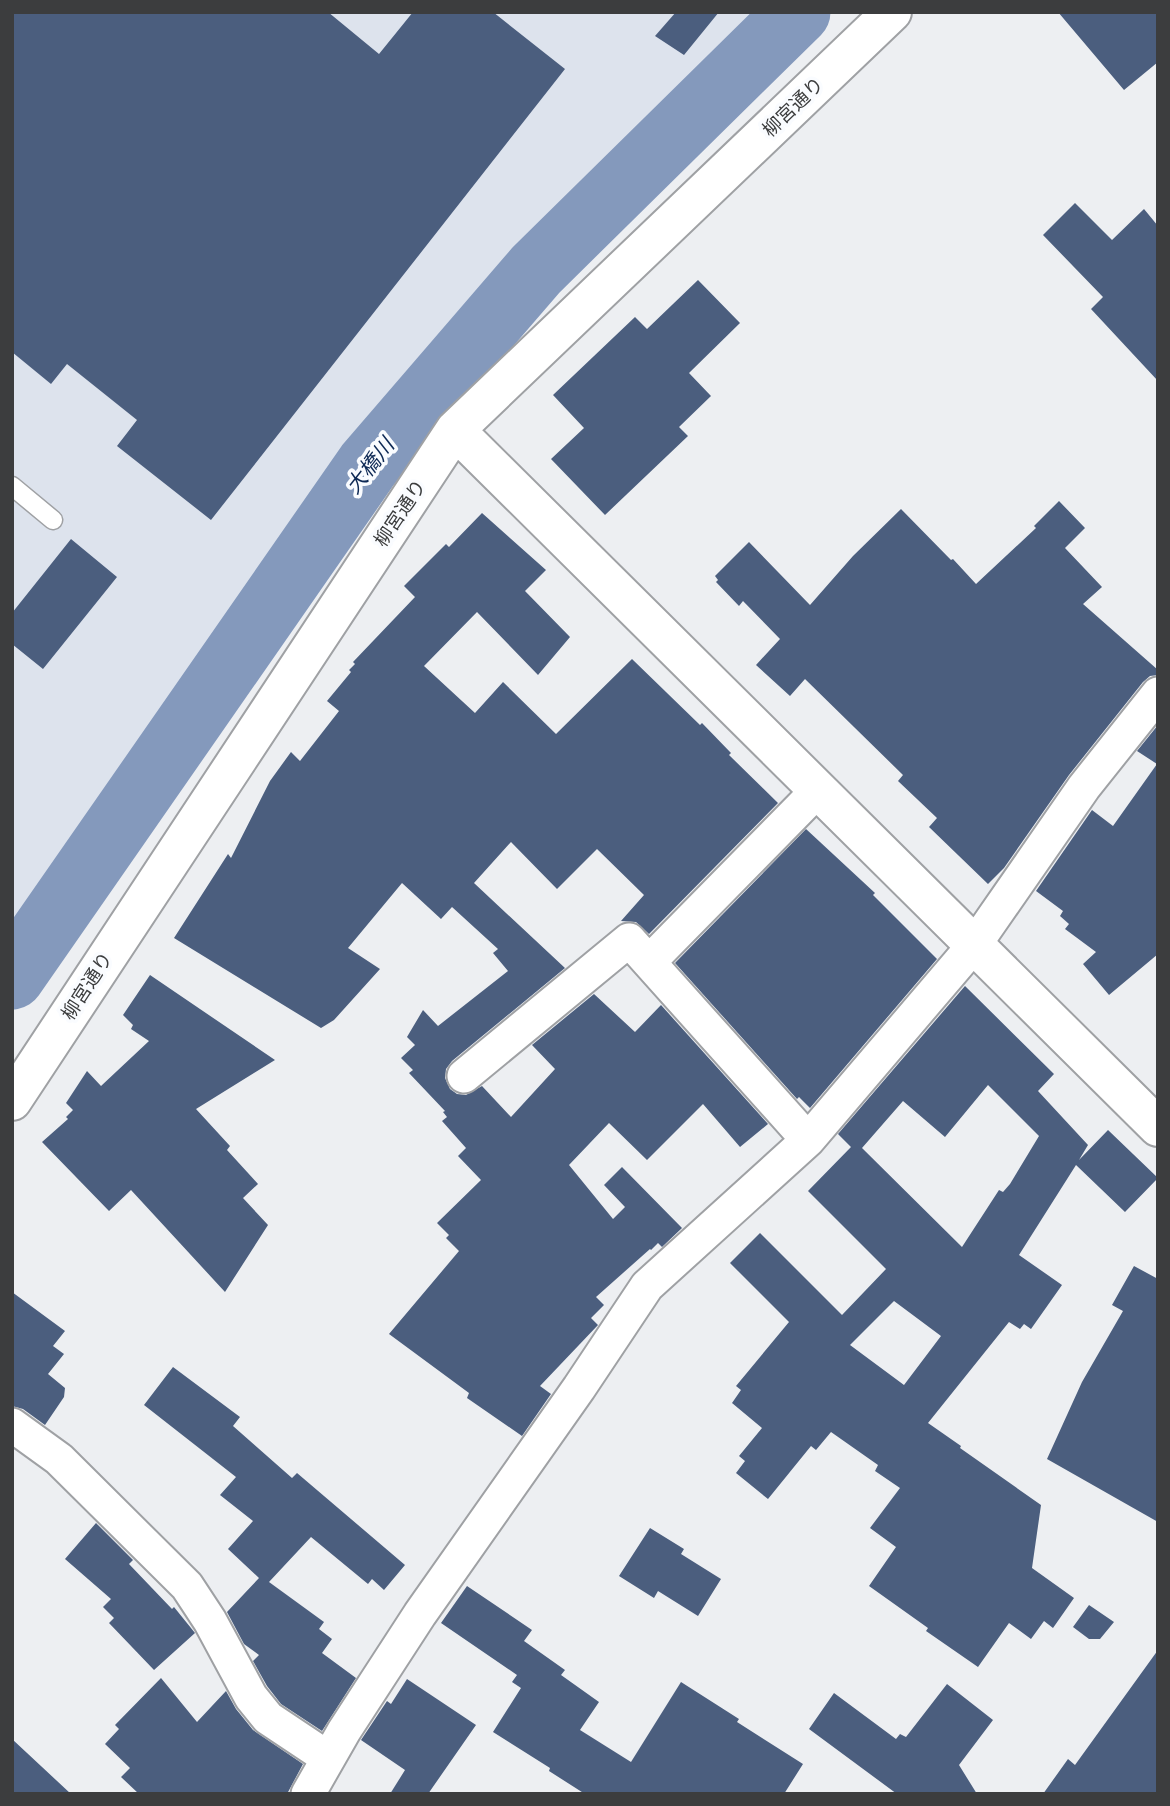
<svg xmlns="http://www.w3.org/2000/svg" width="1170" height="1806" font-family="Roboto,'Noto Sans JP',sans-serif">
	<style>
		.built { fill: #dde3ed }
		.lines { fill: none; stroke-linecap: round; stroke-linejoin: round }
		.river { stroke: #8499bc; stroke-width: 65 }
		.building { fill: #4b5e7e; fill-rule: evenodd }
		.service-casing { stroke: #9fa1a4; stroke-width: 21 }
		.minor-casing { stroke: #9fa1a4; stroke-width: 37 }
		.tertiary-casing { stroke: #9fa1a4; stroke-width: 42 }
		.service { stroke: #fff; stroke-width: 18 }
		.minor { stroke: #fff; stroke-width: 33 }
		.tertiary { stroke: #fff; stroke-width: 38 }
		.labels { text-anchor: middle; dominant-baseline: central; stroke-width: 7; stroke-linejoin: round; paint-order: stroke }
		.street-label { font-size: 19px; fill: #3c3d3e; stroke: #fafcff }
		.water-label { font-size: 21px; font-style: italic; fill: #0e2955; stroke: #fafcff }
	</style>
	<rect width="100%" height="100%" fill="#edeff2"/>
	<path class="built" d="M12,12h772l-414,414 -358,534z"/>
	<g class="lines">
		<path class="river" d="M12,977l356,-512 168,-195 262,-258"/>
	</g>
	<path class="building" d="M12,12h316l51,42 34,-42h80l72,57 -354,451 -94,-74 20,-26 -70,-56 -16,20 -39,-32z
		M676,12h43l-35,43 -29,-19z
		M1058,12h100v50l-34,28z
		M1075,203l37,37 32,-31 14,17v155l-67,-72 12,-12 -60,-62z
		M698,280l42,43 -51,50 22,23 -32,31 9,9 -83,79 -54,-56 33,-31 -31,-33 82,-78 12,12z
		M1059,501l26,27 -20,20 37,39 -19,17 75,66v5l-8,1 -7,6 -74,93 -65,93 -16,16 -59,-57 8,-9 -39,-37 5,-6 -98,-96 -15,17 -34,-31 24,-26 -37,-38 -4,5 -23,-24 2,-2 -3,-4 34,-34 61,63 43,-49 48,-47 50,51 2,-1 23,25 60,-56 -2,-2z
		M482,513l64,57 -21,21 45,46 -32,38 -61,-63 -53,54 51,47 28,-31 53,52 76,-75 68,66 2,-2 29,30 -2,2 49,48 -129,131 -13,-12 -15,-1 23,-26 -47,-46 -40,40 -46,-47 -37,41 91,85 -113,93 -6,8 -1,9 5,11 7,5 9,1 16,-9 29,31 44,-48 -23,-24 62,-51 41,38 26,-27 107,119 -28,23 -37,-43 -56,56 -38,-37 -40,42 44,54 12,-12 -21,-22 18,-18 60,61 -20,19 -4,-4 -7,7 -1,-1 -54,48 8,8 -13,13 7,7 -58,61 11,8 -29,42 -55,-38 2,-5 -80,-59 70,-83 -13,-13 3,-3 -12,-12 44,-43 -23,-24 8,-8 -24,-27 5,-4 -4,-5 2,-1 -36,-38 4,-3 -12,-12 14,-13 -8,-8 16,-27 15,16 70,-55 -15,-18 5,-4 -46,-42 -11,12 -39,-36 -54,65 32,21 -46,51 -13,8 -147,-90 54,-84 3,4 39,-77 21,-29 9,9 39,-50 -12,-10 24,-29 -2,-2 6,-6 -2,-2 62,-65 -11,-11 42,-42 3,3z
		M71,539l46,38 -74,92 -31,-25v-31z
		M1158,725v229l-49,41 -26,-31 13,-12 -31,-23 4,-5 -9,-8 3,-5 -27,-20 56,-81 21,16 44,-62 -20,-13z
		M806,829l69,64 -2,2 64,64 -127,149 -11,-11 -2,2 -122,-136z
		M150,975l125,85 -79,49 34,37 -3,4 31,34 -15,14 25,27 -43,67 -94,-102 -22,21 -67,-69 26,-23 -2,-2 7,-7 -7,-7 21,-32 14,15 48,-45 -18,-12 2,-4 -10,-10z
		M965,986l89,88 -16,17 50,54 -9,15 29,-30 50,48 -33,34 -49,-47 -57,90 43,30 -31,44 -7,-5 -4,5 -11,-7 -81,101 33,23 -1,2 81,57 -9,63 42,30 -21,30 -9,-7 -13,18 -22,-16 -31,44 -52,-36 2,-3 -59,-42 27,-39 -26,-19 30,-40 -25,-17 3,-6 -47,-33 -15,18 -5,-4 -43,53 -32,-26 9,-12 -6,-5 23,-28 -30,-25 9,-13 -5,-4 53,-64 -59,-59 30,-30 82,82 44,-46 -78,-78 43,-44 -13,-13zM988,1085l51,51 -29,48 -7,8 -4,-2 -37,57 -100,-99 41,-47 42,36zM894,1301l47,35 -37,49 -54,-40z
		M1134,1266l24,13v243l-111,-63 35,-77 41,-71 -11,-6z
		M12,1292l53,39 -12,15 11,8 -16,20 17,14 -1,9 -19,28 -22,-16 -11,-3z
		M173,1367l67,50 -7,9 59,52 5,-5 108,92 -21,25 -12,-11 -4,5 -57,-47 -42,45 55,40 -5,7 13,10 -10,14 34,25 -34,53 -41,-27 -14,-18 -14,-25 6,-6 -15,-11 -17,-32 32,-34 -31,-29 25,-28 -33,-26 16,-18 -92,-72z
		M96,1523l37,37 -4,4 43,45 2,-2 21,26 -41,37 -45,-47 5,-5 -11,-11 8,-8 -46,-40z
		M650,1528l34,21 -3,5 40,25 -23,37 -40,-25 -4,7 -35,-22z
		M467,1586l65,44 -8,11 41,29 -4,5 38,27 -19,28 51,32 50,-80 58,37 -2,3 66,42 -19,30h-199l-36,-23 1,-3 -57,-36 28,-44 -9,-6 5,-7 -76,-52z
		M1089,1605l25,17 -14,17h-11l-16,-12z
		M1158,1650v144h-115l25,-35 7,6z
		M161,1678l36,44 29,-31 10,18 17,21 50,34 -16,30h-148l-18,-17 9,-9 -25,-24 14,-15 -4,-4z
		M407,1679l69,46 -48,69h-38l15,-24 -44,-30 26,-39 4,3z
		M947,1684l46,36 -34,45 18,29h-80l-88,-65 25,-36 62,46 4,-5 6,3z
		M12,1739l59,55h-59z"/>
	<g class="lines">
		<defs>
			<path id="service" d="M12,486l41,34"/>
			<path id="minor" d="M649,962l169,-172
				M464,1076l165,-136 179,200
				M12,1425l47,34 128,127 23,35 41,76 17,21 60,40
				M308,1794l36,-63 76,-117 159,-226 68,-102 161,-146 167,-196 109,-157 74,-93"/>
			<path id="tertiary" d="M455,430l703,697
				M12,1101l443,-671 437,-418"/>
		</defs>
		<use href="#service" class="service-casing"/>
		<use href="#minor" class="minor-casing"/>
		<use href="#tertiary" class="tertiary-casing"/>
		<use href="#service" class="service"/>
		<use href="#minor" class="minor"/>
		<use href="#tertiary" class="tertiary"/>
	</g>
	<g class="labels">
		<g class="street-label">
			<text transform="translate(793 107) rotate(-44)">柳宮通り</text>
			<text transform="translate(400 513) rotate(-56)">柳宮通り</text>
			<text transform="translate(87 986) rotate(-57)">柳宮通り</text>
		</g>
		<g class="water-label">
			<text transform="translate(370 466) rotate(-52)">大橋川</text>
		</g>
	</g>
	<rect width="1170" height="1806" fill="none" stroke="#3c3d3e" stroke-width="28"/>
</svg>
